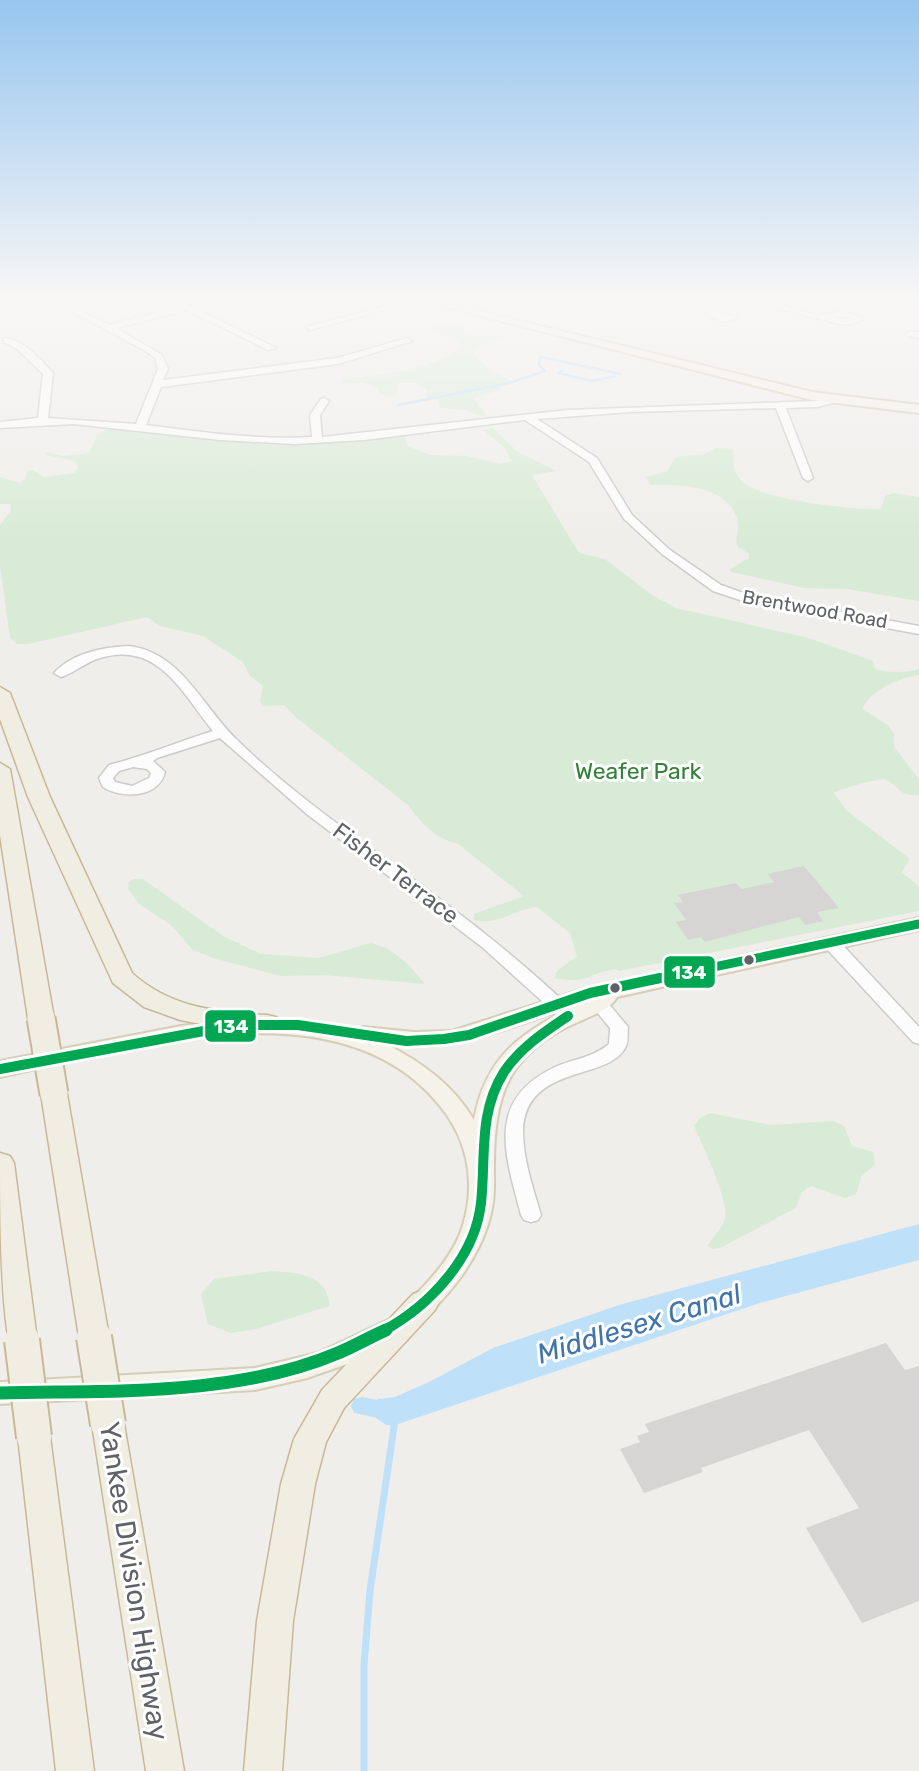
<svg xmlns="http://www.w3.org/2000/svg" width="919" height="1771" font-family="Rubik,sans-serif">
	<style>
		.green { fill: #d8ebd6 }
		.water { fill: #bfe0f9 }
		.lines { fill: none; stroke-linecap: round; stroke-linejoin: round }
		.stream-far1 { stroke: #bfe0f9; stroke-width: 2.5 }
		.stream { stroke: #bfe0f9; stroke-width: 7 }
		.canal { fill: #bfe0f9; fill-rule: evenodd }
		.building { fill: #d6d5d3 }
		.minor-casing { stroke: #cbcccc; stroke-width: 3 }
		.major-casing { stroke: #d7ceb8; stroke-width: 4 }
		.highway-casing { stroke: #c8b996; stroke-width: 3 }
		.minor { fill: #fdfcfc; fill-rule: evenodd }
		.major { fill: #f4f2e9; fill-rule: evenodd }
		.highway { fill: #f0ede3; fill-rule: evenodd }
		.highway-bridge-far1-casing { stroke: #c8b996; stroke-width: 31; stroke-linecap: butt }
		.highway-bridge-casing { stroke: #c8b996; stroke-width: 38; stroke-linecap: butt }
		.highway-bridge-far1 { stroke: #f0ede3; stroke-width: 27 }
		.highway-bridge { stroke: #f0ede3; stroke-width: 34 }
		.bus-1-far2-casing { stroke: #fff; stroke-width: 14 }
		.bus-1-far1-casing { stroke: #fff; stroke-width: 16 }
		.bus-1-casing { stroke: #fff; stroke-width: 18 }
		.bus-1-far2 { stroke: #00a651; stroke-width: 9 }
		.bus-1-far1 { stroke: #00a651; stroke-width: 10 }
		.bus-1 { stroke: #00a651; stroke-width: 13 }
		.bus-dot { fill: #5f6368; stroke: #fff; stroke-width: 2.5 }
		.labels { text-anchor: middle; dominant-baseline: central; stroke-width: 6; stroke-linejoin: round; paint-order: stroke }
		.far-street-label { font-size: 19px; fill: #5f6368; stroke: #fff }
		.park-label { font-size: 23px; fill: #348238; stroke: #fff }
		.street-label { font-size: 23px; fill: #5f6368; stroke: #fff }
		.near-water-label { font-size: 28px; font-style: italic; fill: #4174aa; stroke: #fff }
		.near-street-label { font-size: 28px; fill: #5f6368; stroke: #fff }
		.line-badge { stroke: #fff; stroke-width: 2.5 }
		.badge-label { font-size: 19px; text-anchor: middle; font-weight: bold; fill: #fff }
	</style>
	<rect width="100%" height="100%" fill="#efeeea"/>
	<path class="green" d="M465,326l-3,6 10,4h36l-27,9 -9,8 17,16 26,15 -14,2 -1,4 -27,8 15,20 -24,-8 -24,-2 -2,-8 -12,-4 1,-6 -12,-7h-16l-3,13 -17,-2v-5l-14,-6h-22l-2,-3c35,-5 94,-10 120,-33l-1,-7 -26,-7 -3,-6z
		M109,428l163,17 133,-9 2,10 24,9 36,1 33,8 12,-3 -9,-15 -20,-16 10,-2 25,24 39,19 -25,4 47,78 26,6 47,36 24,13 133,30 64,23 2,8c14,4 30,4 44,0v6c-20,3 -47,14 -57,34l27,17 5,8v13l25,32v16c-22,1 -18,-8 -33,-15 -4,-3 -47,9 -52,13l12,17 64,49 -8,13 17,15v24l-300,60 -4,-2c-28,4 -25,16 -60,9l1,-6 21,-16 -7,-23 -33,-26c-22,2 -40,19 -63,13v-6l50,-18 -67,-53c-21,-3 -37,-21 -49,-38l-110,-86 -14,-14 -20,1 -4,-4 3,-16 -13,-10 -7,-14 -40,-26 -43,-10 -13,-9 -119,27h-11l-7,-6 -10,-72v-41l11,-14 -1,-7h-10v-27l19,6 6,-4 2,-8 6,-1 10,7 31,-4 4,-4 -2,-8 -31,-6v-3l18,4 26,-3 8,-18z
		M716,448l17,1c1,13 -1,24 11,34 20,17 110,27 137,26l4,-13 8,-3 26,4v104l-71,-12 -43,-1 -74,-16 -1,-3 19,-11v-4l-12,-8c-2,-10 3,-18 0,-27 -10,-35 -58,-34 -86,-34l-5,-8 20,-5 10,-15 29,-3z
		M134,879h9l80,57 38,18 58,4 52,-15 16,5 21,16 17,20 -101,-9 -43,1 -65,-17 -23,-9 -22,-25 -32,-21 -11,-15 1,-7z
		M710,1113l61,12 62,-4 11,5 8,20 21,6 2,12 -14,13 -5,17 -11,4 -34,-12 -9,6 -6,16 -76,40 -8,1 -4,-3c4,-10 14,-16 17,-27 5,-15 -23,-76 -31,-93l5,-7z
		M272,1271c26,2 55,3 58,35l-74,23 -25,4 -23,-9 -7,-30 13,-15z"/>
	<path class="water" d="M919,1224v36l-159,43 -365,122h-9l-22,-15 14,-11 17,-2 34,-15 64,-34 126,-43z"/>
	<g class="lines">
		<path class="stream-far1" d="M562,371l-4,2 34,8 24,-5
			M398,405l111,-22 36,-12 -6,-6 1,-8 81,17"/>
		<path class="stream" d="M364,1771v-106l6,-74 25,-171"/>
		<path class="canal" d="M362,1397l34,7 3,7 -3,7 -8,2 -34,-7 -3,-7 3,-7z"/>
	</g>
	<path class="building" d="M804,866l35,42 -22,4 6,9 -18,4 -6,-8 -94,25 -4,-5 -13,3 -12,-18 10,-2 -12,-17 9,-1 -5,-7 58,-12 6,6 32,-7 -7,-8z
		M886,1343l19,27 14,-4v235l-57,22 -56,-95 53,-20 -50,-78 -108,38 2,4 -59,21 -24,-44 20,-7 -3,-6 12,-4 -4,-8z"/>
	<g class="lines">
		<defs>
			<path id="minor" d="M46,298h10l53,27 71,-18 -16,-9h10l102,50 -8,2 -81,-40 -71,18 46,27 6,14 -5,11 174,-22 70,-20 5,3 -74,23 -177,23 -15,38c55,7 110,15 166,12l-2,-22 11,-16 3,-1 5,3 -9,14 2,22 246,-27 249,-9 19,-3v4l-19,5 -31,1 27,70 -5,3 -5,-3 -27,-70 -146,4 -93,7 60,39 35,57 38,35 51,35 28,10 170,31v8l-173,-32 -33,-11 -51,-37 -38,-35 -35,-57 -64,-42 -161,20 -69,4 -75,-4 -146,-16 -74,4v-6l38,-4 5,-44 -26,-25 -13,-7v-4c18,0 37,22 49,35l-5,45 88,6 22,-55 -3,-11 -11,-8z
				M418,298l8,1 -116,31 -4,-3z
				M441,298h12l-18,7 -4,-3z
				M585,298h15l1,1 -4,3z
				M752,298h10l-1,1 59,17 23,-6 21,9 -12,5h-12l-85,-21 -19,9 2,6 -15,4 -17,-8 7,-6h16zM717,313h10l2,2zM842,316l10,3 -19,-1z
				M911,331l8,1v6l-11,-2 -2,-2z
				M129,646c52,7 72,58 106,92 64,63 142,113 214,168 44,33 86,68 126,106l3,4 -3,4h-12l-81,-73 -174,-132 -88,-77 -63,20 -4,3 12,11c-6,26 -43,27 -62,15l-4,-9 10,-13c35,-9 69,-23 104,-34 -31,-38 -55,-91 -113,-73 -14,4 -26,15 -39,19l-7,-4c18,-20 50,-26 75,-27zM133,767l14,2 4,4 -2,5 -17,8 -17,-4 -2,-4 6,-7z
				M830,937l6,1 83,89v17l-6,-2 -89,-96 -2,-4 2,-4z
				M592,989l6,2 30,36c-1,6 1,16 -3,21 -17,33 -100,16 -102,83 0,28 10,57 18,84l-3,5 -7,2 -7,-2 -3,-5c-16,-61 -36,-115 34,-148 18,-8 39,-10 54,-23l1,-16 -27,-33z"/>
			<path id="major" d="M410,298h16l386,94 107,13v8l-107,-13z
				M919,918v12l-302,67c-6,12 -26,19 -39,25 -35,15 -65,38 -76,76 -9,30 -8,60 -8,89 0,43 -25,84 -53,114 -10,11 -19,21 -35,16l-4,-7c5,-10 14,-15 21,-23 17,-18 33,-38 40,-62 13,-42 5,-85 -23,-119 -100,-125 -309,-57 -440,-29v-16l181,-35 67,-8 65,3 41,10 9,-4 51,5 38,-1 125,-40zM580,1004c-57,27 -94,50 -106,116 -21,-35 -50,-56 -86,-75 73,8 125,-20 192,-41z
				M388,1320l9,3 4,7 -4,7 -47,26 -43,15 -52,12 -255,14v-22l255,-14 63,-15z"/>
			<path id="highway" d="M0,687l10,6 40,104 82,176c39,35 84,39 135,42l9,2 4,6 -4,6h-49l-47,-9 -36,-13 -31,-24 -85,-186 -28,-78z
				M0,763l10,6 44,249 -4,6h-18l-4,-6 -28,-183z
				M54,1085l9,2 4,7 42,243 -4,9 -11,3 -11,-3 -4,-9 -38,-243 4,-7z
				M0,1153l10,3 4,7 23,177 -4,9 -11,4 -11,-4c-11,-37 -11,-151 -11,-196z
				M424,1290l11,4 4,8 -4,8 -91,98 -18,34 -11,42 -22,137 -11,150h-38l13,-150 24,-137 13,-45 28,-49 91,-96z
				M108,1410l11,4 5,10 60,347h-38l-54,-347 5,-10z
				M34,1423l11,4 5,10 44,334h-38l-38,-334 5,-10z"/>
		</defs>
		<use href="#minor" class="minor-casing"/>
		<use href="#major" class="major-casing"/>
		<use href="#highway" class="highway-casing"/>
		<use href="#minor" class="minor"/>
		<use href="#major" class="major"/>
		<use href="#highway" class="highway"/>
		<defs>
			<path id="highway-bridge-far1" d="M41,1018l13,76"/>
			<path id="highway-bridge" d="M94,1337l14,87
				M22,1340l12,97"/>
		</defs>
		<use href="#highway-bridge-far1" class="highway-bridge-far1-casing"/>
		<use href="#highway-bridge" class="highway-bridge-casing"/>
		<use href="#highway-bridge-far1" class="highway-bridge-far1"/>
		<use href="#highway-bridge" class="highway-bridge"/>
		<defs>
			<path id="bus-1-far2" d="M652,980l267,-56"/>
			<path id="bus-1-far1" d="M0,1069l236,-44h62l108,16 38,-2 25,-4 121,-42 70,-15
				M383,1331c46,-25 92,-73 98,-128 5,-45 -3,-90 23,-131 16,-24 40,-40 64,-56"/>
			<path id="bus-1" d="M0,1393c110,-3 234,4 338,-40 17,-7 32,-16 48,-23"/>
		</defs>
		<use href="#bus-1-far2" class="bus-1-far2-casing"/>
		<use href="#bus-1-far1" class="bus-1-far1-casing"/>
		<use href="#bus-1" class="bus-1-casing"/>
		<use href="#bus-1-far2" class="bus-1-far2"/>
		<use href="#bus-1-far1" class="bus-1-far1"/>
		<use href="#bus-1" class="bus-1"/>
	</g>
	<linearGradient id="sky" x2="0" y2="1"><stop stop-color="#97c6ef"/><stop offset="0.55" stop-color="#f8f7f6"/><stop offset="1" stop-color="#f8f7f6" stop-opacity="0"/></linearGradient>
	<rect width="919" height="545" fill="url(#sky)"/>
	<g class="bus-dot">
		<circle cx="749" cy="960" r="6"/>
		<circle cx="615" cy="988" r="6"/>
	</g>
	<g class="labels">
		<g class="far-street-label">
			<text transform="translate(815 609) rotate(10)">Brentwood Road</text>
		</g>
		<g class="park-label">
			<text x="638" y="771">Weafer Park</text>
		</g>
		<g class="street-label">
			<text transform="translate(396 873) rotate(37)">Fisher Terrace</text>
		</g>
		<g class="near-water-label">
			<text transform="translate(639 1324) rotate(-17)">Middlesex Canal</text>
		</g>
		<g class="near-street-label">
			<text transform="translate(134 1581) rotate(81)">Yankee Division Highway</text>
		</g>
	</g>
	<g class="line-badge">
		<rect x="663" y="955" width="53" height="34" rx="7" fill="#00a651"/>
		<rect x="204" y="1009" width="53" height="34" rx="7" fill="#00a651"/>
	</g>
	<g class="badge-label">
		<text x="689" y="979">134</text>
		<text x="231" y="1033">134</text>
	</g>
</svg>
